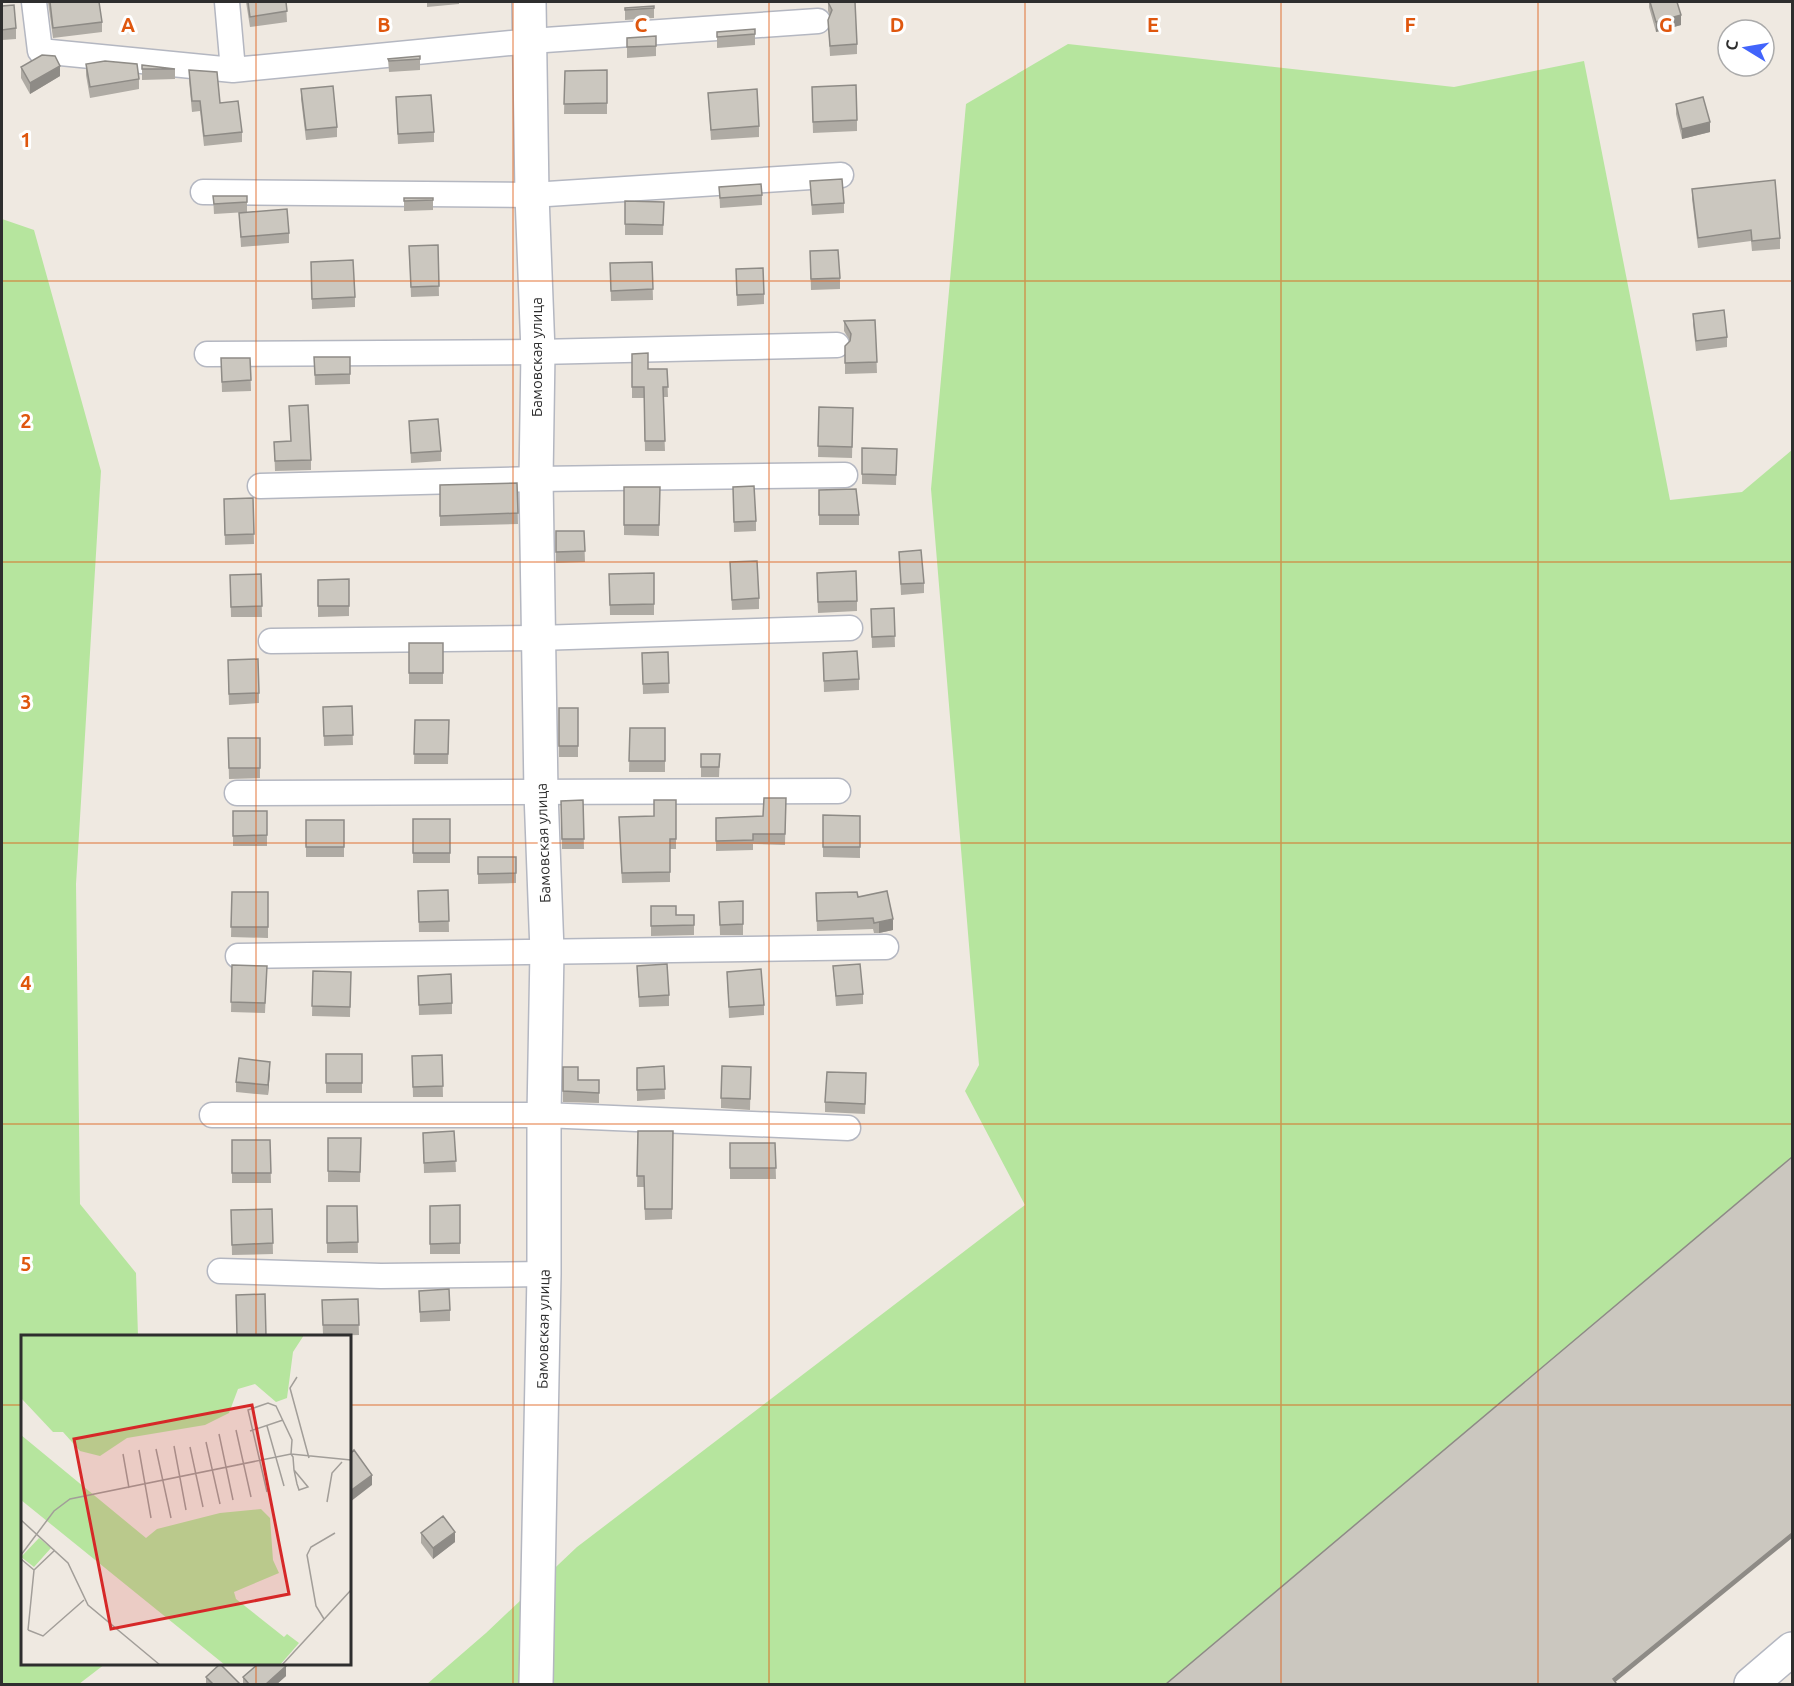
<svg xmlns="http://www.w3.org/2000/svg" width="1794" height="1686" font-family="Ubuntu,sans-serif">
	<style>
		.green { fill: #b6e59e }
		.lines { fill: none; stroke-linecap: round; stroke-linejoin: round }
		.street-casing { stroke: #b4b7c1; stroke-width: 27 }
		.secondary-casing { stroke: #b4b7c1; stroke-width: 36 }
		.street { stroke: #fff; stroke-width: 24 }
		.secondary { stroke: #fff; stroke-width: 33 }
		.wall { fill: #afaba4 }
		.shaded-wall { fill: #8e8b86 }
		.building { fill: #cbc7bf; stroke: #8e8b86; stroke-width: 1.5 }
		.grid { fill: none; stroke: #df570e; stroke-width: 1.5; stroke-opacity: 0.55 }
		.labels { text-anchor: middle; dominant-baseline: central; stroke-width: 6; stroke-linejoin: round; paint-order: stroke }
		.street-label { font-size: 15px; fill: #2e2e2e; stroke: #fff }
		.inset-road { fill: none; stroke: #a29e99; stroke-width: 1.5 }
		.view { fill: #d62828; fill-opacity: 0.15; stroke: #d62828; stroke-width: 3 }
		.inset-edge { fill: none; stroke: #2e2e2e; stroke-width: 3 }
		.grid-label { font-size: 20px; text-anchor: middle; font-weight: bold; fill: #df570e; stroke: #fff; stroke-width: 6; stroke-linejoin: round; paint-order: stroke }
	</style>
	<rect width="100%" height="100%" fill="#efe9e1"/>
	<path class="green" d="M1068,44l386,43 130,-26 86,439 72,-8 50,-42v712l-619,522h-746l59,-51 91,-86 448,-342 -60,-114 14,-26 -48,-576 35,-385z
		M2,219l32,11 67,241 -25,413 4,320 56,69 2,63h-116v328h83l-26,20h-77z"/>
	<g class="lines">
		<defs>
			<path id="street" d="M34,2l6,49 193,19 298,-29 287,-20
				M227,2l6,68
				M203,192l329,3 309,-20
				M207,354l331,-2 299,-7
				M260,486l276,-7 309,-4
				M271,641l267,-3 312,-10
				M237,793l601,-2
				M238,956l648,-9
				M212,1115h332l304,13
				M220,1271l161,5 163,-2"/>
			<path id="secondary" d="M529,2l3,193 6,157 -2,127 5,314 6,158 -3,164v159l-8,410
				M1751,1684l41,-35"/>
		</defs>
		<use href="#street" class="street-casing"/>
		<use href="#secondary" class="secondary-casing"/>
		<use href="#street" class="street"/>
		<use href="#secondary" class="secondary"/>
	</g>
	<path class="wall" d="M48,2h51l3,20v10l-49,6z
		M246,2h40l1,20 -37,5z
		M427,2h32v2l-32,3z
		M828,2l29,42v10l-27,2 -2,-36 2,-4 -2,-5z
		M1649,2h28l4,23 -25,7 -7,-25z
		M2,6l14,22v11l-14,1z
		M654,6v12l-29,2v-12z
		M755,29v16l-38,3v-16z
		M656,36v20l-29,2v-20z
		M420,56v14l-31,2 -1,-13z
		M86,64l53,15v10l-49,9 -4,-23z
		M142,65l33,4v10l-33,1z
		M21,67l39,9 -30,18 -9,-16z
		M189,70l53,62v10l-38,4 -4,-35 -8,1 -3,-32z
		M607,70v44h-43l1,-43z
		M301,89l36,38v10l-31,3 -5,-41z
		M708,93l51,33v11l-48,3z
		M396,97l38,35v10l-36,2z
		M812,97l45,23v11l-44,2z
		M1676,104l34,28 -28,7 -6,-25z
		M810,181l34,22v10l-32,2z
		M719,187l43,8v10l-42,3z
		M1692,189l88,49v11l-28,2 -1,-10 -53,7 -6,-49z
		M213,196h34v16l-33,2z
		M404,198h29v12l-29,1z
		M625,201l39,1 -1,33h-38z
		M239,213l50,20v10l-48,4z
		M438,245l1,51 -28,1 -2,-51z
		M810,251l30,27v11l-29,1z
		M311,262l44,35v10l-43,2z
		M652,262l1,38 -42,1 -1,-38z
		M736,269l28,25v10l-27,2z
		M1693,314l34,23v10l-31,4 -3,-27z
		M875,320l2,53 -32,1v-28l5,-5 -6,-10v-10z
		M632,354l16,15h19l1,28h-5l2,54h-20l-1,-53h-12z
		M314,357l36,17v10l-35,1z
		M221,358h29l1,33 -29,1z
		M289,406l22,54v10l-36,1 -1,-29 17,-1z
		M819,407l34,1 -1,50 -34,-1z
		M409,421l32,30v10l-30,2z
		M862,448l35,1 -1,36 -34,-1z
		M517,483l1,41 -78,2v-41z
		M624,487h36l-1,49 -35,-1z
		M733,487l23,34v10l-22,1z
		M819,490l40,25v10h-40z
		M253,498l1,46 -29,1 -1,-46z
		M556,531h28l1,31 -29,1z
		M899,552l25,31v10l-23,2z
		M730,562l29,36v11l-27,1z
		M654,573v42h-44l-1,-41z
		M261,574l1,43h-31l-1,-42z
		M349,579v37l-31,1v-37z
		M817,583l40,18v10l-39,2z
		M894,608l1,39 -23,1 -1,-39z
		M409,643h34v41h-34z
		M668,652l1,41 -26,1 -1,-41z
		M823,653l36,26v11l-35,2z
		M228,671l31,22v10l-30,2z
		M352,706l1,39 -29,1 -1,-39z
		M559,708h19v49h-19z
		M415,720h34l-1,44h-34z
		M630,728h35v44h-36z
		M228,738h32v40l-31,1z
		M701,754h19l-1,23h-18z
		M786,798l-1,47 -32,-1v6l-37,1v-33l47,-2z
		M583,800l1,49h-22l-1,-48z
		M676,800v49h-6v33l-48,1 -3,-56 35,-11z
		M233,811h34v35h-34z
		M823,815l37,1v42l-37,-1z
		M413,819h37v44h-37z
		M306,820h38v37h-38z
		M478,857h38v26l-38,1z
		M448,890l1,42h-30l-1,-41z
		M232,892h36v46l-37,-1z
		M816,893l42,4 35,33 -14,3h-5l-1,-4 -56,2z
		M743,901v34h-23l-1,-33z
		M651,906l25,9h18v20l-43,1z
		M232,965l35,1 -2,47 -34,-1z
		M637,966l32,29v11l-30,1z
		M833,966l30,28v10l-27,2z
		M313,971l38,1 -1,45 -38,-1z
		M727,972l37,33v10l-35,3z
		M418,976l34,27v11l-33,1z
		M326,1054h36v39h-36z
		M442,1055l1,42h-30l-1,-41z
		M664,1066l1,33 -28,2v-33z
		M563,1067l15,13h21v23l-36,-1z
		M751,1067l-1,43 -29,-2v-10z
		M270,1072l-2,23 -32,-3v-10z
		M866,1084l-1,30 -40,-2v-10z
		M454,1131l2,41 -32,1 -1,-40z
		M638,1131h35l-1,88 -27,1 -1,-33h-7z
		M328,1138h33l-1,44h-32z
		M232,1140h38l1,43h-39z
		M730,1143h45l1,36h-46z
		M460,1205v49h-30v-48z
		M327,1206h30l1,47h-31z
		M272,1209l1,45 -41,1 -1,-45z
		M419,1291l31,19v11l-30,1z
		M358,1299l1,36 -36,1 -1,-36z
		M421,1533l34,9 -22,17 -12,-16z
		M286,1676l-9,8h-34v-7z
		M206,1677l34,7h-34z"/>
	<path class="shaded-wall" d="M1681,15v10l-25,7v-10z
		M60,66v10l-30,18v-11z
		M1710,122v10l-28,7v-10z
		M893,919v11l-14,3v-11z
		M270,1062v10l-2,23v-10z
		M372,1475v10l-22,17v-11z
		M455,1532v10l-22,17v-11z
		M1792,1533v5l-179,146v-5z
		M286,1666v10l-9,8h-11z"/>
	<path class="building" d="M50,2h49l3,20 -49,6z
		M248,2h38l1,9 -37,6z
		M828,2h27l2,42 -27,2 -2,-26 4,-10z
		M1650,2h27l4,13 -25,7z
		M14,5l2,23 -14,2v-24z
		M654,6v2l-29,2v-2z
		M755,29v5l-38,3v-5z
		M656,36v10l-29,1v-9z
		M42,55l13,1 5,10 -30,17 -9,-16z
		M420,56v3l-31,2 -1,-2z
		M105,61l32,3 2,15 -49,8 -4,-23z
		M142,65l33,4h-33z
		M189,70l28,2 3,31 18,-2 4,31 -38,4 -4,-35h-8z
		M607,70v33l-43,1 1,-33z
		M856,85l1,35 -44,2 -1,-35z
		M333,86l4,41 -31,3 -5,-41z
		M757,89l2,37 -48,4 -3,-37z
		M431,95l3,37 -36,2 -2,-37z
		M1703,97l7,25 -28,7 -6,-25z
		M842,179l2,24 -32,2 -2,-24z
		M1775,180l5,58 -28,3 -1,-11 -53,8 -6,-49z
		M761,184l1,11 -42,3 -1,-11z
		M213,196h34v6l-33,2z
		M404,198h29v2l-29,1z
		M625,201l39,1 -1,23 -38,-1z
		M287,209l2,24 -48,4 -2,-24z
		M438,245l1,41 -28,1 -2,-41z
		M838,250l2,28 -29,1 -1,-28z
		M353,260l2,37 -43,2 -1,-37z
		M652,262l1,27 -42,2 -1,-28z
		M763,268l1,26 -27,1 -1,-26z
		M1724,310l3,27 -31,4 -3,-27z
		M875,320l2,42 -32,1v-17l5,-5 1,-7 -7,-13z
		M648,353v16h19l1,18h-5l2,54h-20l-1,-54h-12v-33z
		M314,357h36v17l-35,1z
		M221,358h29l1,22 -29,2z
		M308,405l3,55 -36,1 -1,-19 17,-1 -2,-35z
		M819,407l34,1 -1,39 -34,-1z
		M438,419l3,32 -30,2 -2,-32z
		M862,448l35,1 -1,26 -34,-1z
		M517,483l1,30 -78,3v-31z
		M754,486l2,35 -22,1 -1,-35z
		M624,487h36l-1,38h-35z
		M856,489l3,26h-40v-25z
		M253,498l1,36 -29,1 -1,-36z
		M556,531h28l1,20 -29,1z
		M921,550l3,33 -23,1 -2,-32z
		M757,561l2,37 -27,2 -2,-38z
		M856,571l1,30 -39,1 -1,-29z
		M654,573v31l-44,1 -1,-31z
		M261,574l1,32 -31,1 -1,-32z
		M349,579v27h-31v-26z
		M894,608l1,28 -23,1 -1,-28z
		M409,643h34v30h-34z
		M857,651l2,28 -35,2 -1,-28z
		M668,652l1,31 -26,1 -1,-31z
		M258,659l1,34 -30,1 -1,-34z
		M352,706l1,29 -29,1 -1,-29z
		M559,708h19v38h-19z
		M415,720h34l-1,34h-34z
		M630,728h35v33h-36z
		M228,738h32v30h-31z
		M701,754h19l-1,13h-18z
		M764,798h22l-1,36h-32v6l-37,1v-23l47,-2z
		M583,800l1,39h-22l-1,-38z
		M654,800h22v39h-6v33l-48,1 -3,-56 35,-1z
		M233,811h34v24l-34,1z
		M823,815l37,1v31h-37z
		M413,819h37v34h-37z
		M306,820h38v27h-38z
		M478,857h38v16l-38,1z
		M448,890l1,31 -30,1 -1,-31z
		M887,891l6,28 -14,3 -5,1 -1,-5 -56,3 -1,-28 41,-1 1,5z
		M232,892h36v35h-37z
		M743,901v23l-23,1 -1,-23z
		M651,906h25v9h18v10l-43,1z
		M667,964l2,31 -30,2 -2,-31z
		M860,964l3,30 -27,2 -3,-30z
		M232,965l35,1 -2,37 -34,-1z
		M761,969l3,36 -35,2 -2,-35z
		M313,971l38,1 -1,35 -38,-1z
		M451,974l1,29 -33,2 -1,-29z
		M326,1054h36v29h-36z
		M442,1055l1,31 -30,1 -1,-31z
		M239,1058l31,4 -2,23 -32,-3z
		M664,1066l1,23 -28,1v-22z
		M722,1066l29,1 -1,32 -29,-1z
		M563,1067h15v13h21v13l-36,-2z
		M827,1072l39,1 -1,31 -40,-2z
		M454,1131l2,30 -32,2 -1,-30z
		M638,1131h35l-1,78h-27l-1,-33h-7z
		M328,1138h33l-1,34 -32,-1z
		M232,1140h38l1,33h-39z
		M730,1143h45l1,25h-46z
		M1792,1157v376l-179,146 3,4 -2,1h-448z
		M460,1205v38l-30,1v-38z
		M327,1206h30l1,36 -31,1z
		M272,1209l1,34 -41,2 -1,-35z
		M449,1289l1,21 -30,2 -1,-21z
		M265,1294l1,42h-29l-1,-41z
		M358,1299l1,26h-36l-1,-25z
		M354,1450l18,25 -22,16v-37z
		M443,1516l12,16 -22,16 -12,-15z
		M220,1664l20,20h-27l-7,-7z
		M258,1664h26l2,2 -20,18h-17l-6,-7z"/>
	<path class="grid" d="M256,2v1334M513,2v1682M769,2v1682M1025,2v1682M1281,2v1682M1538,2v1682M2,281h1790M2,562h1790M2,843h1790M2,1124h1790M2,1405h20M350,1405h1442M256,1664v20"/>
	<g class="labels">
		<g class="street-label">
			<text transform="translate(536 357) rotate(-90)">Бамовская улица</text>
			<text transform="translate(543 843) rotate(-92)">Бамовская улица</text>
			<text transform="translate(543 1329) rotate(-89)">Бамовская улица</text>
		</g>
	</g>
	<g transform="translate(21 1335)">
		<rect width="330" height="330" fill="#efe9e1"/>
		<path d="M0,0h283l-11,17 -6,46 -11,4 -21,-18 -17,5 -9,24 -24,12 -78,13 -27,18 -20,-5 -17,-19h-10l-32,-34zM0,100l125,103 11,-9 63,-16 41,-4 9,9 3,42 6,13 -45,19 2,7 48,38 3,-3 12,9 -19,22h-55l-204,-165zM18,203l12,10 -17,19 -13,-10z" fill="#b6e59e"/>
		<path class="inset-road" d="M276,42l-7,11 19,70M246,91l17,60M215,95l15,67M229,96l33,-11M198,99l14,66M185,107l14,62M153,111l12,64M169,112l13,60M135,114l15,69M118,115l12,68M102,119l6,34M246,157l-19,-82 20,-7 8,3 16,34 -1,14 2,3 1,13 3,14 2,6 9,-3 -14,-17M306,167l5,-29 10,-11M0,185l47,43 20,42 72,60M0,220l33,-44 16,-12 221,-45 60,6M0,224l13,11 -6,60M13,235l21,-20M303,284l-8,-13 -9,-51 4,-8 24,-14M7,295l15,6 41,-36M261,330l69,-75"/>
		<path class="view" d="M231,70l37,189 -178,35 -37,-190z"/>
		<rect width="330" height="330" class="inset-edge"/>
	</g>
	<g class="grid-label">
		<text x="128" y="32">A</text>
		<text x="384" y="32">B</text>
		<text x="641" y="32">C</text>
		<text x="897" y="32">D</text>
		<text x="1153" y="32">E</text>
		<text x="1410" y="32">F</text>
		<text x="1666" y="32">G</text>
		<text x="26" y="147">1</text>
		<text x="26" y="428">2</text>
		<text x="26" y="709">3</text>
		<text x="26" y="990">4</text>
		<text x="26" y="1271">5</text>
	</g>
	<rect width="1794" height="1686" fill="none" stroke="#2e2e2e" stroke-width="6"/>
	<g transform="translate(1746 48) rotate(281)"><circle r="28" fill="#ffffff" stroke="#ababab" stroke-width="1.5"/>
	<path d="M0-4.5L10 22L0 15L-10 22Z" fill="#4264fb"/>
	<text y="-9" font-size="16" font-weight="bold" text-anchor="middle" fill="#2e2e2e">С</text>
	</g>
</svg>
